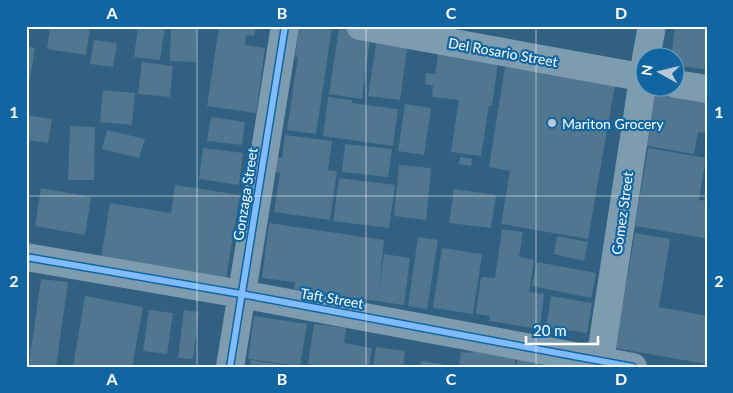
<svg xmlns="http://www.w3.org/2000/svg" width="733" height="393" font-family="Lato,sans-serif">
	<style>
		.building { fill: #51768f }
		.lines { fill: none; stroke-linecap: round; stroke-linejoin: round }
		.minor { stroke: #7d9cb0; stroke-width: 28 }
		.cycleway-casing { stroke: #1166a1; stroke-width: 9 }
		.cycleway { stroke: #80bcff; stroke-width: 6 }
		.grid { fill: none; stroke: #fff; stroke-width: 1; stroke-opacity: 0.55 }
		.poi-dot { fill: #b7c7d3; stroke: #1166a1; stroke-width: 2 }
		.labels { text-anchor: middle; dominant-baseline: central; stroke-width: 4.5; stroke-linejoin: round; paint-order: stroke }
		.street-label { font-size: 14px; fill: #fff; stroke: #1166a1 }
		.poi-label { font-size: 14px; fill: #fff; stroke: #1166a1; text-anchor: start }
		.neatline { fill: none; stroke: #fff; stroke-width: 2 }
		.grid-label { font-size: 16px; text-anchor: middle; font-weight: bold; fill: #fff }
	</style>
	<rect width="100%" height="100%" fill="#326080"/>
	<path class="building" d="M50,26h40l-4,29 -39,-6z
		M138,26h27l-5,34 -26,-3z
		M171,26h26l-1,36 -26,-1z
		M219,26h37l-2,10 -8,-1 -1,10 20,3 -9,65 -49,-7z
		M299,26l33,1 -16,107 -29,-4 11,-73h-3z
		M614,26h20l-1,4 -19,-3z
		M675,26h32v44l-31,-5v-7h-5z
		M339,28l32,4 -9,67 -33,-5z
		M377,38l31,5 -8,57 -32,-4z
		M94,40l23,3 -4,24 -23,-3z
		M26,46l9,2 -6,37h-3z
		M439,47l60,8 -7,51 -3,-1 -8,51 -30,-4 8,-52 -27,-3 1,-11 -8,-2 1,-11 9,1z
		M142,62l31,4 -3,31 -32,-3z
		M529,63l87,16 -28,160 -87,-15 9,-53 -21,-4 16,-100 23,4z
		M103,90l32,3 -3,32 -32,-3z
		M652,92l55,9v32l-9,-1 -4,22 -51,-9z
		M328,97l24,3v3l46,6 -5,37 -70,-10z
		M405,104l26,4 -7,47 -26,-4z
		M26,115l26,4 -4,24 -22,-3z
		M211,117l34,5 -3,23 -35,-4z
		M70,126l25,1 -1,53h-26z
		M107,130l38,9 -6,19 -37,-9z
		M285,135l47,6 -4,29 9,1 -7,49 -56,-8 6,-39 -6,-1 2,-15 6,1z
		M345,144l47,5 -4,28 -46,-5z
		M203,148l40,5 -4,32 -40,-6z
		M648,148l58,10 -7,42 8,1v27l-2,10 -70,-12z
		M460,157l12,2 -1,7 -12,-2z
		M399,165l32,3 -5,52 -32,-4z
		M339,178l56,7 -6,43 -56,-7z
		M175,185l65,10 -14,83 -125,-20 9,-55 61,10z
		M41,188l50,9 -6,38 -50,-9z
		M454,189l42,6 -5,33 -42,-5z
		M269,223l115,17 -5,48 5,-34 26,4 -6,47 -110,-16 1,-7 -33,-4z
		M502,229l21,3 -4,25 15,3 -5,32 15,2 -4,35 -51,-8 1,-5 -14,-2 5,-37 14,1z
		M635,233l35,6 -11,68 48,9v48l-92,-16z
		M557,236l31,6 -4,19 -30,-7z
		M418,237l20,3 -11,69 -19,-3z
		M442,248l40,6 -9,60 -40,-6z
		M537,262l59,11 -5,25 -59,-12z
		M41,279l27,3 -12,85 -27,-3z
		M85,296l58,11 -11,60h-59z
		M551,296l41,7 -5,30 -41,-6z
		M149,310l24,3 -6,41 -24,-3z
		M184,310l15,2 -6,47 -15,-1z
		M254,316l53,8 -7,42 -52,-7z
		M314,324l32,4 -2,15 28,5 -3,19h-40l-21,-3z
		M473,345l44,6 -3,16h-55l2,-15 10,1z
		M376,347l29,4 -2,16h-30z
		M518,357l23,4 -1,6h-24z
		M251,360l38,6 -1,1h-38z
		M421,361l21,3 -1,3h-21z"/>
	<g class="lines">
		<path class="minor" d="M360,26l286,52
			M646,58l6,-32
			M676,84l31,5
			M26,257l215,37 392,73
			M230,367l55,-341
			M599,367l47,-308"/>
		<defs>
			<path id="cycleway" d="M26,257l215,37 392,73
				M230,367l55,-341"/>
		</defs>
		<use href="#cycleway" class="cycleway-casing"/>
		<use href="#cycleway" class="cycleway"/>
	</g>
	<path class="grid" d="M197,26v341M366,26v341M536,26v341M26,196h681"/>
	<circle class="poi-dot" cx="552" cy="123" r="5"/>
	<g class="labels">
		<g class="street-label">
			<text transform="translate(503 52) rotate(10)">Del Rosario Street</text>
			<text transform="translate(245 194) rotate(-81)">Gonzaga Street</text>
			<text transform="translate(622 213) rotate(-82)">Gomez Street</text>
			<text transform="translate(332 298) rotate(10)">Taft Street</text>
		</g>
		<g class="poi-label">
			<text x="562" y="123">Mariton Grocery</text>
		</g>
	</g>
	<rect width="733" height="393" fill="none" stroke="#1166a1" stroke-width="55"/>
	<g transform="translate(660 72) rotate(278)"><circle r="24" fill="#1166a1" stroke="#70a3c7"/>
	<path d="M0-4L9 19L0 12L-9 19Z" fill="#b7c7d3"/>
	<text y="-8" font-size="14" font-weight="bold" text-anchor="middle" fill="#ffffff">N</text>
	</g>
	<path d="M526 336v8h72v-8" fill="none" stroke="#ffffff" stroke-width="2.5"/>
	<text x="533" y="336" font-size="15" fill="#ffffff" stroke="#1166a1" stroke-width="4" paint-order="stroke">20 m</text>
	<rect x="28" y="28" width="678" height="338" class="neatline"/>
	<g class="grid-label">
		<text x="112" y="19">A</text>
		<text x="282" y="19">B</text>
		<text x="451" y="19">C</text>
		<text x="621" y="19">D</text>
		<text x="14" y="118">1</text>
		<text x="719" y="118">1</text>
		<text x="14" y="287">2</text>
		<text x="719" y="287">2</text>
		<text x="112" y="385">A</text>
		<text x="282" y="385">B</text>
		<text x="451" y="385">C</text>
		<text x="621" y="385">D</text>
	</g>
</svg>
